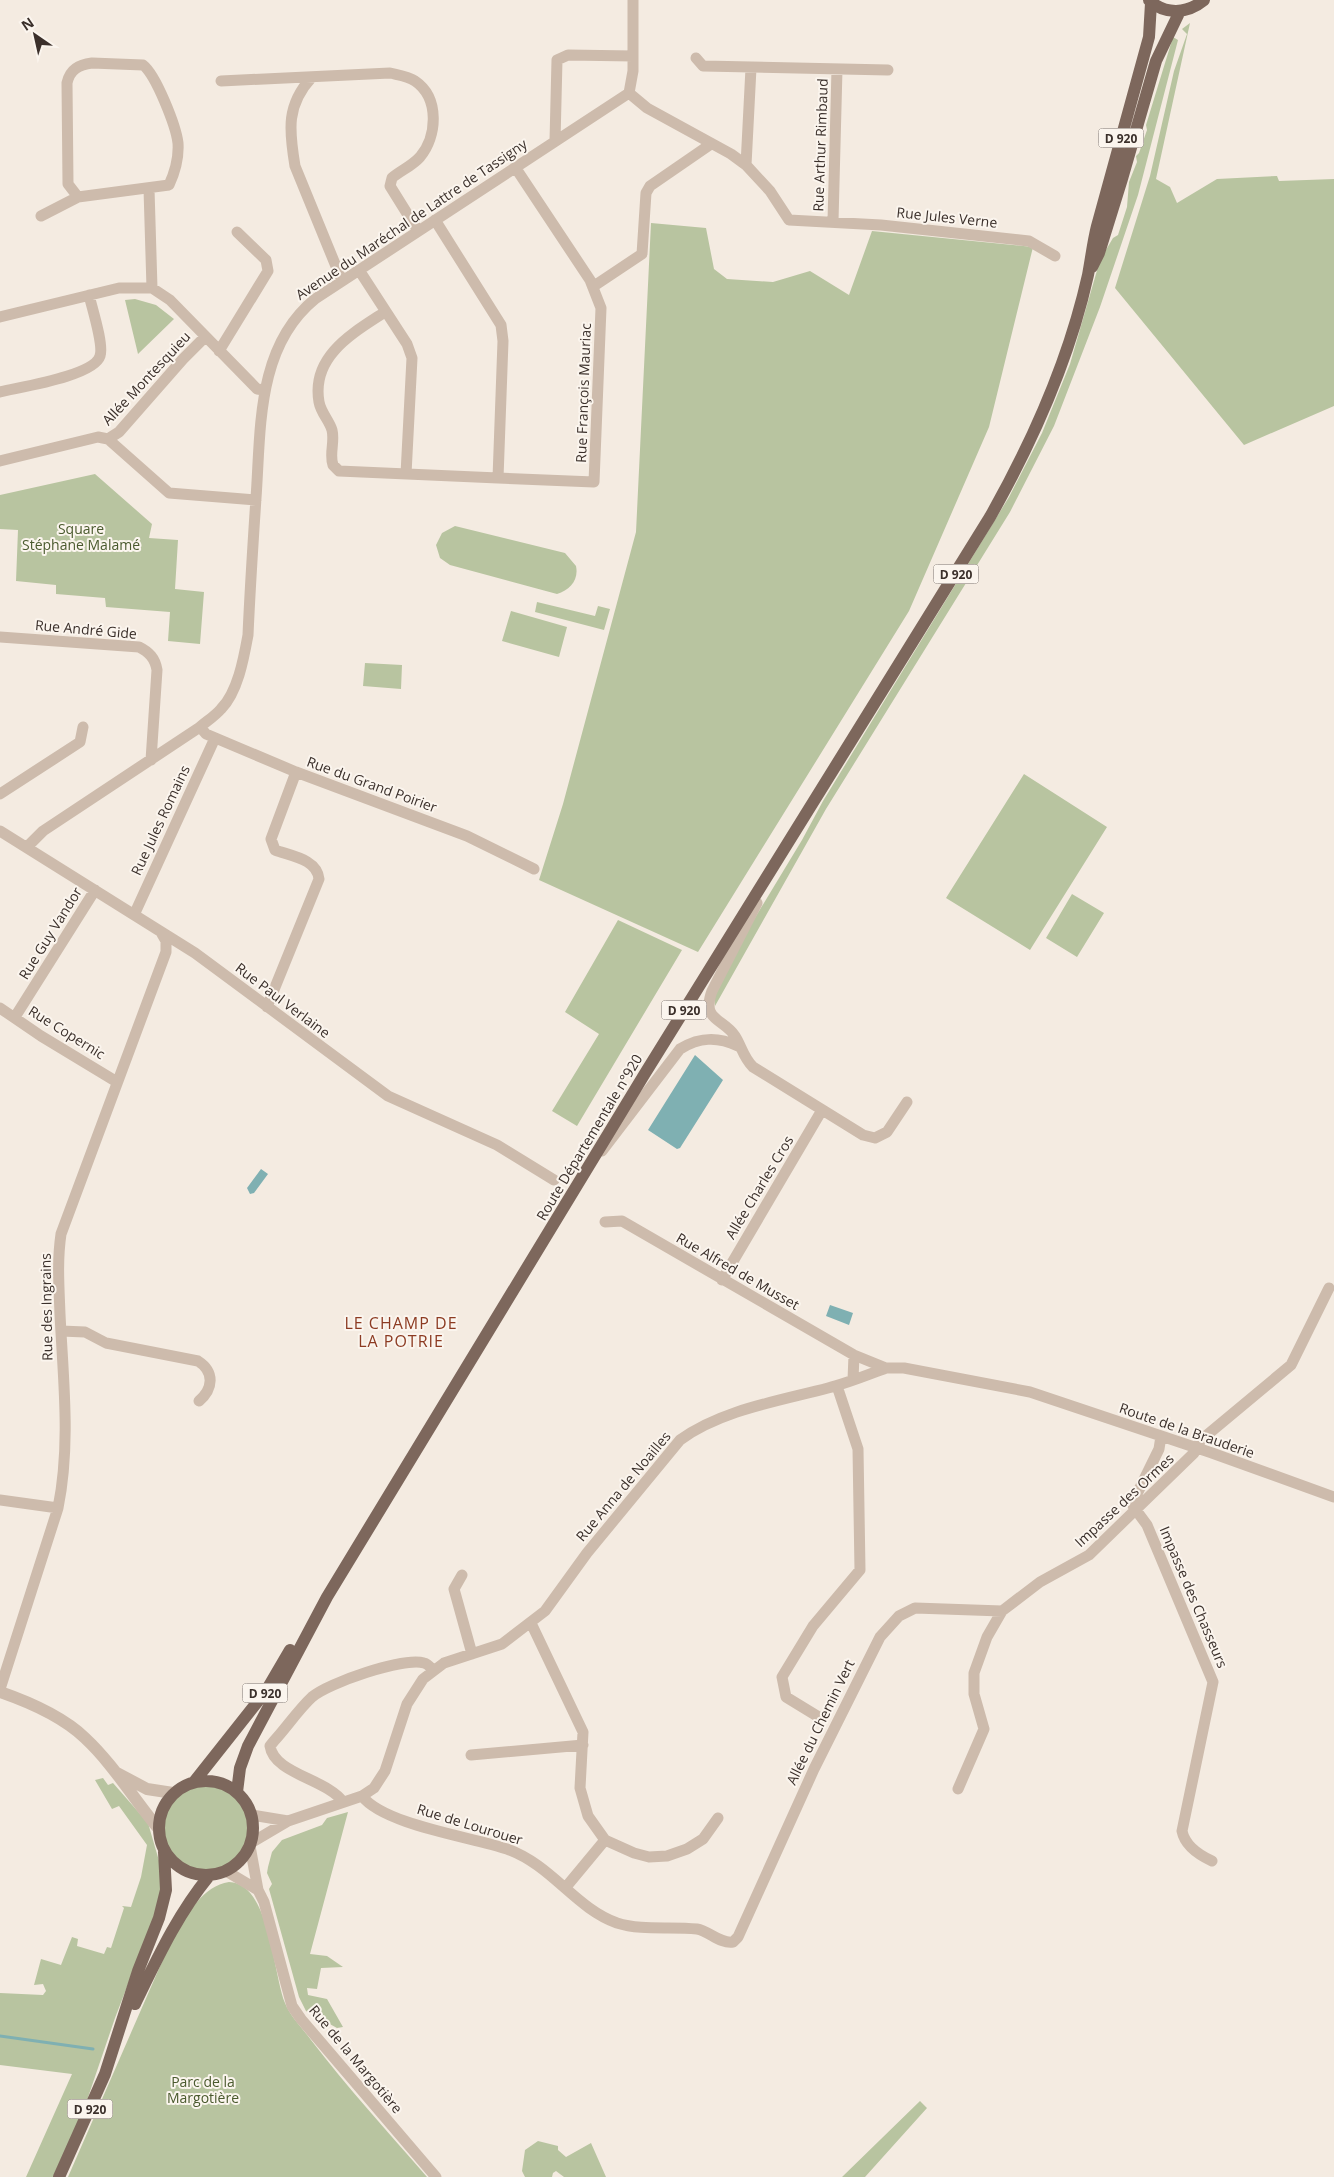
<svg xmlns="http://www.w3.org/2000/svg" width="1334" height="2177" font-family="'Open Sans',sans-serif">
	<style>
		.green { fill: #b8c4a0 }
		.water { fill: #7fb0b2 }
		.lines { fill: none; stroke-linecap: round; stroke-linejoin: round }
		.stream { stroke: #7fb0b2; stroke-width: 3 }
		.minor { stroke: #cdbbac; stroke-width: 11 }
		.tertiary { stroke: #cdbbac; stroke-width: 12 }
		.primary { stroke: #7d675c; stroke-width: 12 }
		.labels { text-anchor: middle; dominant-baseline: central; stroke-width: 4; stroke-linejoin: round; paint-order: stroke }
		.shield { fill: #fbf5ee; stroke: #756b66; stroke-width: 1 }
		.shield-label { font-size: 12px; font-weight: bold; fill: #3b302b }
		.street-label { font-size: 14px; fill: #3b302b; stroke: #fbf5ee }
		.park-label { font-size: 14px; fill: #4a5a2e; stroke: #fbf5ee }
		.quarter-label { font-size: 16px; letter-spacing: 1px; fill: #8c3b22; stroke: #fbf5ee }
	</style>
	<rect width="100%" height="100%" fill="#f4ebe1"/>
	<path class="green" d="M1190,23l-34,156 14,8 7,16 40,-24 60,-3 2,5 55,-2v227l-90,39 -129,-157 35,-112 24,-105 13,-37 -5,-5z
		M1173,37l5,3 -40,155 -38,112 -46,119 -44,86 -184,297 -111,197 -1,-8 33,-67 55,-91 21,-39 186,-304 33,-64 28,-69 30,-104 13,-22 5,-3 9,-28 2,-25 8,-20 -1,-6 3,-3 8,-23 -1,-5z
		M651,223l55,5 8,41 13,10 46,3 37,-11 39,24 23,-64 161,16 -44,180 -80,184 -211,341 -159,-72 24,-76 73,-272z
		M135,299l21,6 18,14 -36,35 -13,-54z
		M95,474l57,50 -3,14 29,2 -3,49 29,3 -4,52 -32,-3 2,-29 -64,-5 -1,-9 -49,-4v-9l-40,-4 2,-51 -18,-1v-34z
		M455,526l110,27 11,13c3,14 -6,24 -19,28l-107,-29 -10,-7 -4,-13 6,-12z
		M537,602l58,14 3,-10 12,3 -6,21 -69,-18z
		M511,611l56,16 -8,30 -57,-16z
		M365,663l37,2 -1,24 -38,-3z
		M1024,774l83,53 -77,123 -84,-52z
		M1072,894l32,19 -27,44 -31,-19z
		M618,920l64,30 -105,176 -25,-15 47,-77 -34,-22z
		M103,1778l5,7 5,-2 35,40 14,48 -1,27 -46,120 -31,91 -31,68h-27l46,-103 -72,-9v-72l43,2 3,-4 -3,-7 -9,1 7,-26 20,6 11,-28 6,2 -1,7 27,8 3,-7 4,1 13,-40 -2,-2 9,1 10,-30 6,-32 -28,-39 -7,3 -17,-29z
		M159 1828a47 47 0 1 1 94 0a47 47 0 1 1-94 0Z
		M348,1812l-38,142 17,2 16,11 -22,1 -4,21 -10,-1 1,7 19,4 16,28 -6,1 -31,-17 -7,-14 -30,-108 3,-5 -5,-11 1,-6 4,-15 10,-12 40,-15 5,-7z
		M229,1882c41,1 44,92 56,121 5,13 18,26 26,37 36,47 77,92 116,137h-359l107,-245c14,-19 28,-46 54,-50z
		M920,2101l7,7 -62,69h-23z
		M538,2141l20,5v4l8,7 25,-14 15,34h-42l-8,-6 -3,2 -1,4h-27l-3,-6 3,-21z"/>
	<path class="water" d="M695,1055l28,25 -43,68 -3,1 -29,-19z
		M261,1169l7,5 -14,19 -4,1 -3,-6z
		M830,1305l23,8 -4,12 -23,-9z"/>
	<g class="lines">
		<path class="stream" d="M0,2036l93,13"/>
		<path class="minor" d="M696,58l7,8 185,4
			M92,63l51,2c13,10 33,61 35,78 1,15 -3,29 -9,42l-91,12 -10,-13 -1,-101c3,-14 12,-18 25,-20z
			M312,77c-26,28 -23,53 -17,89l47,115
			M221,81l169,-8c8,2 18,3 25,8 25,17 22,56 5,76 -8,9 -20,14 -28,21l-2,8 28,45
			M629,93l18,15 84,46 15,11 24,26 19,29 92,5 148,16 26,15
			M555,141l2,-81 11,-5 65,1
			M746,165l5,-97
			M149,189l3,99
			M41,216l37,-19
			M435,220l66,105 2,16 -5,137 96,4 7,-174 -11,-28 -75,-113
			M833,221l4,-152
			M359,270l48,74 5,14 -6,116
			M594,286l48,-32 4,-61 4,-7 61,-42
			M385,312c-32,21 -74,44 -66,90 2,11 10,18 13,28 3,12 -3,24 1,35l6,6 159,7
			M0,317l119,-29h33l18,12 87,89 7,1
			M219,351l49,-80 -2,-11 -29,-28
			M0,392c20,-5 94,-16 100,-36 4,-11 -8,-48 -11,-61
			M108,439l11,-7 64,-73 22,-22
			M0,461l98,-24 10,2 61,54 87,7
			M0,637l139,10c10,5 16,11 18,23l-6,90
			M200,727l6,7 90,38 171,64 67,33
			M0,794l80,-52 3,-15
			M0,831l195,122 193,143 109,49 57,35
			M27,847l16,-16 157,-104c7,-6 15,-11 21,-18 17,-17 23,-52 27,-74 2,-46 5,-92 8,-137 5,-69 0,-151 59,-199l314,-206 4,-22v-71
			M757,903l-45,88c-11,30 11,27 23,45 7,11 8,21 18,31l110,68 12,3 12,-6 20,-30
			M134,915l81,-177
			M267,1007l52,-128c-2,-20 -28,-23 -44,-29l-4,-11 25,-67
			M0,1008l41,28 76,46
			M15,1017l80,-127
			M602,1151l78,-102c19,-12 37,-13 58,-3
			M605,1222l17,-1 232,134 32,13h18l126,24 182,61 122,44
			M722,1280l100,-170
			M61,1331l24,1 21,11 92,18c17,11 15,28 1,40
			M853,1380l1,-25
			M1161,1436l-2,13 -26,53v4l14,19 66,157 -31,149c3,15 17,24 30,30
			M0,1500l58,8
			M462,1575l-8,14 18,65
			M531,1623l52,109 -3,56 8,28 17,24 29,13 15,4 18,-1 20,-7 16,-10 15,-21
			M0,1689l58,-181c13,-64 5,-130 2,-194 -1,-27 -3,-53 1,-80l105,-282v-11l-4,-7
			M822,1719l-36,-22 -4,-20 31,-51 47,-56 -2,-121 -21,-63
			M471,1755l112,-10
			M958,1789l26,-60 -10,-35v-21l13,-36 15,-26 38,-29 49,-27 105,-102 7,-13 90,-75 38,-77
			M362,1796c22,29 110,41 145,53 45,16 68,59 110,74 25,8 54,3 80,6 12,2 23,15 36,13l5,-5 76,-168 66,-132 19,-21 16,-8 87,3
			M343,1802c-16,-23 -69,-28 -73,-56l4,-5c13,-14 24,-31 38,-44 16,-14 91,-40 112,-34 4,1 6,4 9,7
			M252,1815l36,6
			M251,1843l37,-22 74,-25 12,-8 11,-17 22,-67 16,-25 21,-16 58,-19 43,-33 42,-58 93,-113c41,-30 99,-39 148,-52 20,-5 39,-13 58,-20
			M250,1846l8,44 6,12 28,104 9,13 135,158
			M226,1871l32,19
			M566,1887l39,-47"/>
		<path class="tertiary" d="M0,1692c29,10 62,24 85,46 28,26 48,60 73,90
			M117,1773l30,16 26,4"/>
		<path class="primary" d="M1149,0c16,15 38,14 55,0
			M1092,267l7,-14 23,-74 34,-118 24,-50
			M159 1828a47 47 0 1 1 94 0a47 47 0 1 1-94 0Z
			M194,1782l72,-91 24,-41
			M237,1792l3,-24 8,-22 79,-149 317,-522 346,-558c43,-76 79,-157 98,-242 3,-16 5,-33 9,-49l52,-189 2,-34
			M135,2004c22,-45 42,-89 74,-128
			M59,2177l46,-103 33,-103 21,-53 7,-28 -2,-38"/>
	</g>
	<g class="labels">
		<g class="shield">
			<rect x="1098.5" y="128.5" width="45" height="19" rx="4"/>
			<rect x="933.5" y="564.5" width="45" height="19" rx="4"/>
			<rect x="661.5" y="1000.5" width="45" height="19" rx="4"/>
			<rect x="242.5" y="1683.5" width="45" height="19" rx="4"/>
			<rect x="67.5" y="2099.5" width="45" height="19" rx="4"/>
		</g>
		<g class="shield-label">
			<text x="1121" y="138">D 920</text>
			<text x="956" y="574">D 920</text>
			<text x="684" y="1010">D 920</text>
			<text x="265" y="1693">D 920</text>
			<text x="90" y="2109">D 920</text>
		</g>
		<g class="street-label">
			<text transform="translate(820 145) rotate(-88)">Rue Arthur Rimbaud</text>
			<text transform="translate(947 217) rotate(6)">Rue Jules Verne</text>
			<text transform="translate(411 219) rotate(-34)">Avenue du Maréchal de Lattre de Tassigny</text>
			<text transform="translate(146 378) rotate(-47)">Allée Montesquieu</text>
			<text transform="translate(583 393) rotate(-88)">Rue François Mauriac</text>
			<text transform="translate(86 629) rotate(5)">Rue André Gide</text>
			<text transform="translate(372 784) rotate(20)">Rue du Grand Poirier</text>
			<text transform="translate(160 820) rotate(-65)">Rue Jules Romains</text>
			<text transform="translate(50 933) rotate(-58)">Rue Guy Vandor</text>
			<text transform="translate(283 1000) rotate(37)">Rue Paul Verlaine</text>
			<text transform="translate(67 1032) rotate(32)">Rue Copernic</text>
			<text transform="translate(589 1137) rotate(-59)">Route Départementale n°920</text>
			<text transform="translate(759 1187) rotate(-59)">Allée Charles Cros</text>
			<text transform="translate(738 1271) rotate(30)">Rue Alfred de Musset</text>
			<text transform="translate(46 1307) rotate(-91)">Rue des Ingrains</text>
			<text transform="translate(1187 1430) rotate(19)">Route de la Brauderie</text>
			<text transform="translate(623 1486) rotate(-50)">Rue Anna de Noailles</text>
			<text transform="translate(1124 1500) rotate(-43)">Impasse des Ormes</text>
			<text transform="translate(1194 1597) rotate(67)">Impasse des Chasseurs</text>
			<text transform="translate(820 1722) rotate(-64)">Allée du Chemin Vert</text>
			<text transform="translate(470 1824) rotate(17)">Rue de Lourouer</text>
			<text transform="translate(356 2059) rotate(50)">Rue de la Margotière</text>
		</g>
		<g class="park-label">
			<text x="81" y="528">Square<tspan x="81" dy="16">Stéphane Malamé</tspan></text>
			<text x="203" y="2081">Parc de la<tspan x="203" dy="16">Margotière</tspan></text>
		</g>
		<g class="quarter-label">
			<text x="401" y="1323">LE CHAMP DE<tspan x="401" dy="18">LA POTRIE</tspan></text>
		</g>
	</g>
	<g transform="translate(35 35) rotate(326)" stroke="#fbf5ee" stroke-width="4" paint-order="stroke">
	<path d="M0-4L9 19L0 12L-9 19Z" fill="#3b302b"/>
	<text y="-8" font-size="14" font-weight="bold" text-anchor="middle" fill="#3b302b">N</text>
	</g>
</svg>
